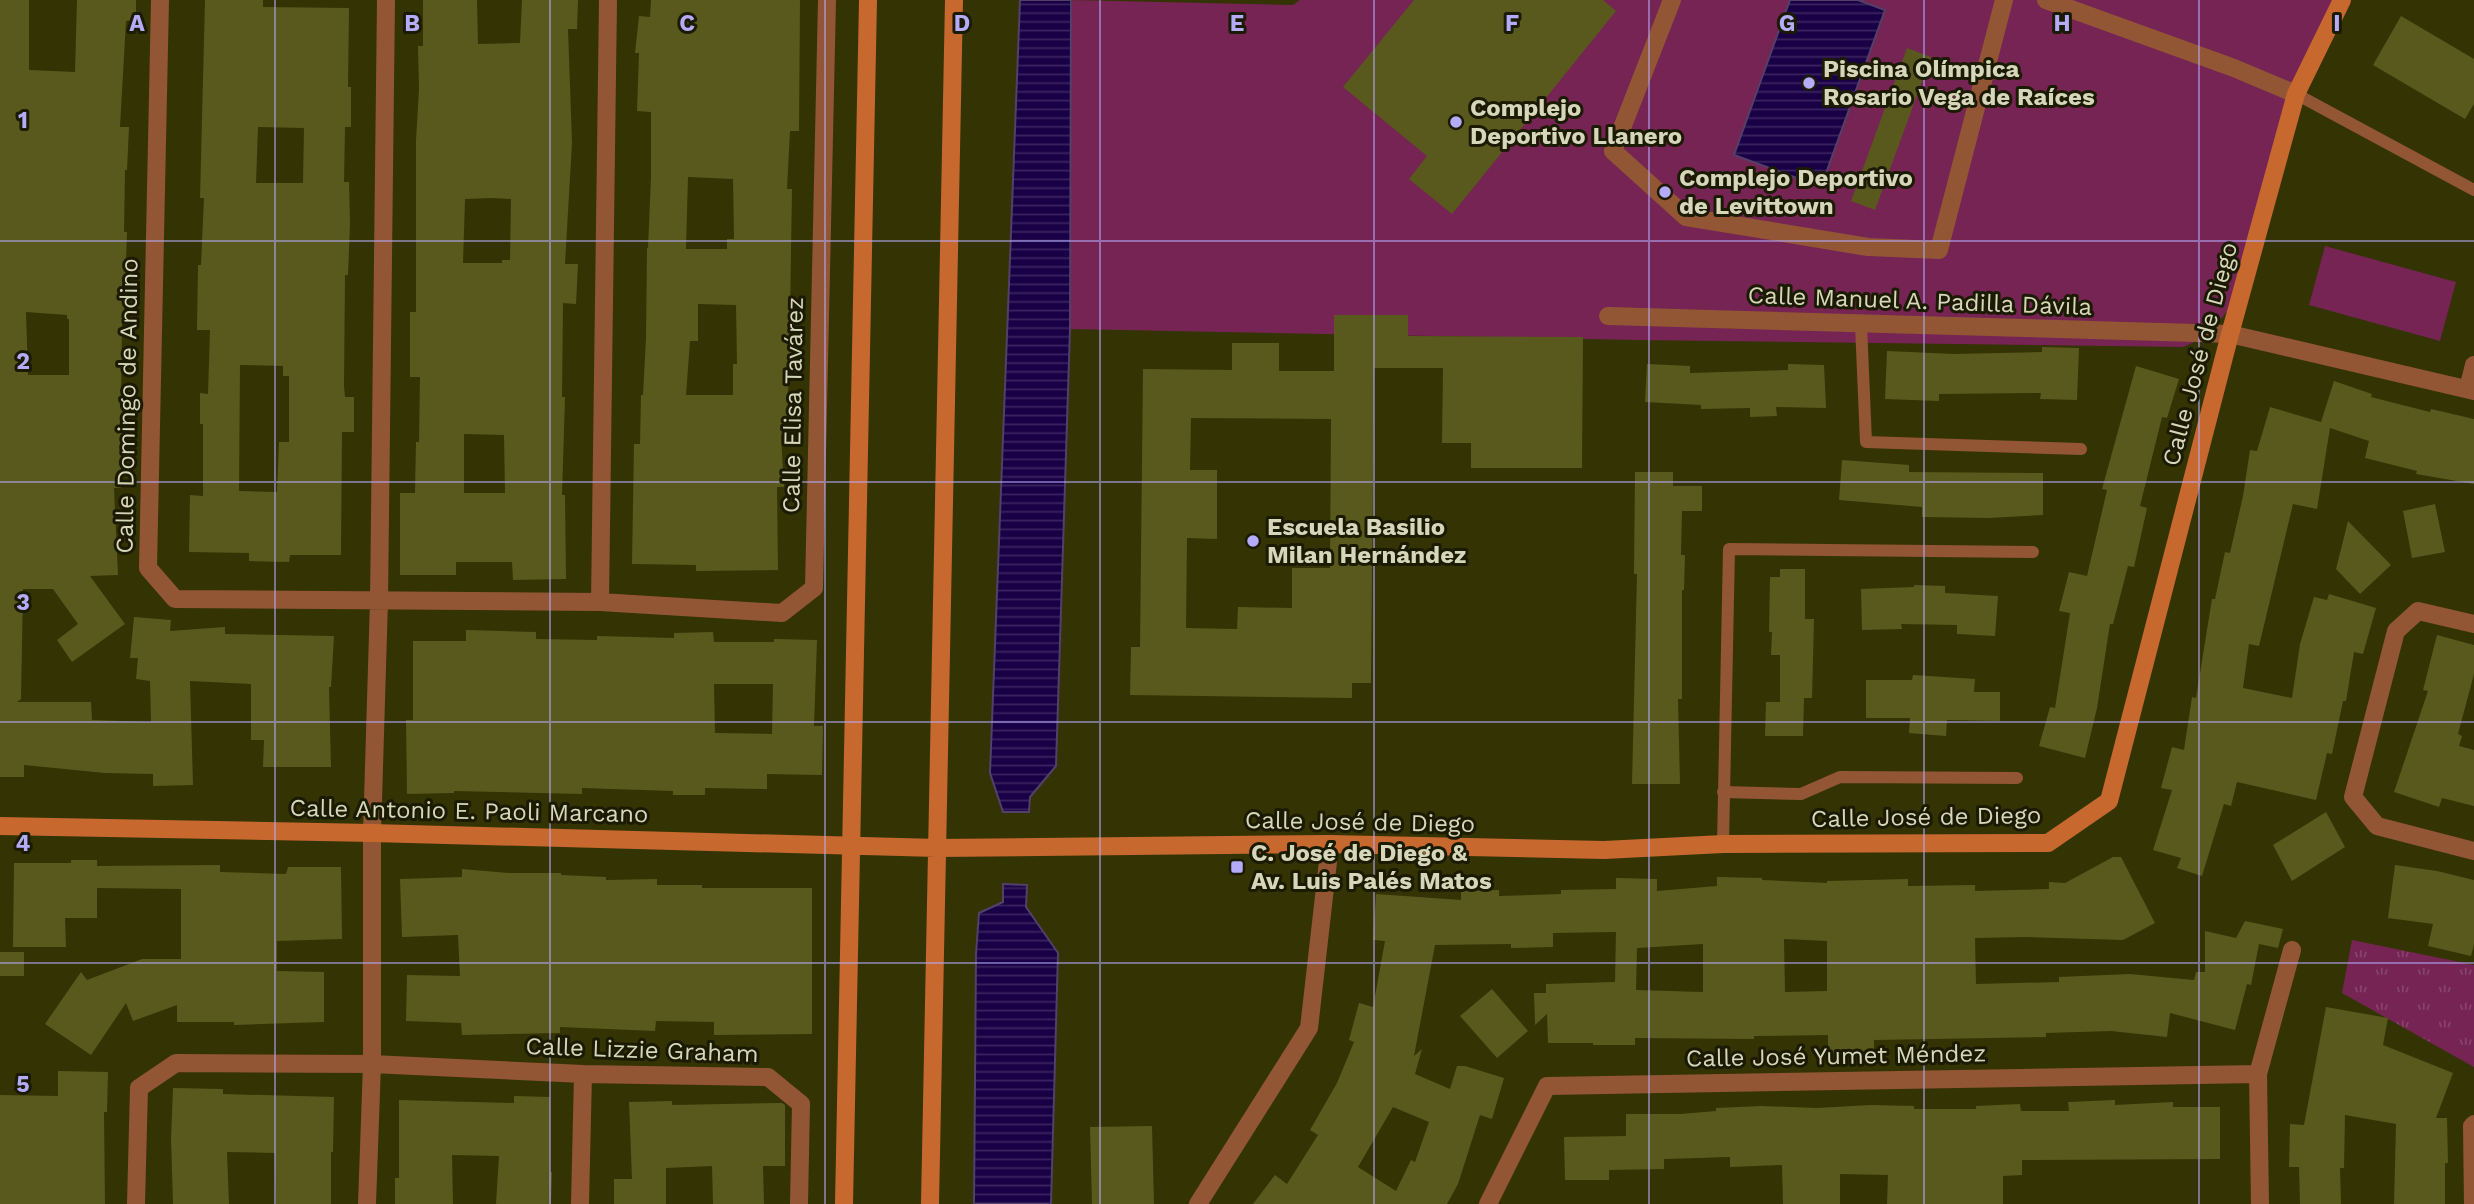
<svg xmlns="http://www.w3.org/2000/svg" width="2474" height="1204" font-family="'Work Sans',sans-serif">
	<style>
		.grass { fill: url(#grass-tufts) }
		.garden { fill: #752453 }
		.water { fill: url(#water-rules); stroke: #524069; stroke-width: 2 }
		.building { fill: #59591e; fill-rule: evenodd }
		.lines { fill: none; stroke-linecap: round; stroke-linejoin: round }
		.lane { stroke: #925635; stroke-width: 12 }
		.street { stroke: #925635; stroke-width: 18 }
		.secondary { stroke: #c7682f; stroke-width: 18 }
		.grid { fill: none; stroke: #b5acf9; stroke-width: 2; stroke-opacity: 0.55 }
		.poi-dot { fill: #b5acf9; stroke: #1b1a03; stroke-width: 2.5 }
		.labels { text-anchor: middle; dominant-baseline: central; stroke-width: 6; stroke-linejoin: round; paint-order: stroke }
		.poi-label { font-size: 24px; font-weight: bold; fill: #d6d7ba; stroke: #1b1a03; text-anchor: start }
		.street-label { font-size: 24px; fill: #d6d7ba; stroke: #1b1a03 }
		.grid-label { font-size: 23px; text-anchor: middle; font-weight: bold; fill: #b5acf9; stroke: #1b1a03; stroke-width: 6; stroke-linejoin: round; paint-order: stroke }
	</style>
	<defs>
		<pattern id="grass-tufts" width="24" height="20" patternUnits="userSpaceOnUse" patternTransform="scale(1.75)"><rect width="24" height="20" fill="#752453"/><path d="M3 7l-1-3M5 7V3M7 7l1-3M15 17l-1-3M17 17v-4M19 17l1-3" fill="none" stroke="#88436a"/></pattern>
		<pattern id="water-rules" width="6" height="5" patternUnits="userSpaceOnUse" patternTransform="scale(1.75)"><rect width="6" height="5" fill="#190046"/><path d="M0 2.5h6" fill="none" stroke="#3a245f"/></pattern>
	</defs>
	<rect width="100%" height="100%" fill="#343304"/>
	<path class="grass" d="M2352,940l122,25v102l-132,-74z"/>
	<path class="garden" d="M1071,0l222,5 7,-5h1034l-47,99 -60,212c-13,18 -24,28 -44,36l-546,-7 -567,-11z
		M2325,246l131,36 -16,59 -131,-36z"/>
	<path class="water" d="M1020,0h51l-1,329 -14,437 -26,31 -1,15h-26l-13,-39z
		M1790,0h68l27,10 -64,177 -87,-32z
		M1003,884l24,1 -1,22 32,46 -7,251h-77l2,-250 3,-41 24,-11z"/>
	<path class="building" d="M0,0h29v70l46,2 2,-72h59v20l-10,1 -6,106h9l-2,43h-2l-1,62h3l-3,89h-2l-1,86h2l-2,81h-7l4,87 -28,1 35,48 -53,38 -15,-22 21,-16 -25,-35h-30l-2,110 -4,3h74l1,18 59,2 -1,-41 -14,-2 2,-21h-8l4,-41 37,3 -1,11 55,-4v7l109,2 -3,51h-2l2,80h-68l1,-27h-13v-56l-61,-3 3,104 -40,1v-12l-48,-1 -81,-8v12h-24zM26,312l41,3v4h2v56h-41z
		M205,0h58v7l86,1 -1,79h3v40h-6l-1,55h5l1,42 -2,51h-3l-1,111 1,11h9v35h-12l-1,123h-51l-1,7 -40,-1v-8l-60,-1 1,-57 13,1v-72h-3v-31l8,1 2,-64h-13l1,-65h3l3,-67h-4zM258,127l46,1 -1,55h-47zM240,365l43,1v10h6v66h-10l-2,50 -38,-1z
		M423,0h54l1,44 42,-1 2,-43h56l-1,29h-9l4,114 -7,121h13l-2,40 -13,-1 -1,94h3l-3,98h3l1,84 -53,1 -1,-18h-56v13h-56v-82h15l1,-51h3l1,-65h-10v-65h6v-172l3,-51 -1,-43h5zM491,198l20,1 -1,61h-8v3h-39l2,-64zM464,434l40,1 1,58h-41z
		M651,0h149l-1,131h-9l-3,58h5l-2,128h2v37h-3l-2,81h-6l3,52h-7l1,83 -82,1v-6l-64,-1 2,-120h6l1,-49h2l3,-56 1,-91h1l3,-71v-65l-14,-1 2,-58h-4l4,-37 11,1zM688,177l45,2 1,60h-7v10h-41zM698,304l38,1 1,59h-4v31h-47l4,-54h8z
		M1414,0h189l13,11 -164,203 -43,-35 18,-23 -84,-69z
		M2401,16l73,43v45l-9,15 -92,-54z
		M1907,48l24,9 -56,153 -24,-9z
		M1334,315h74v21l175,1 -1,131h-111v-25h-29l1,-75h-69l-3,315h-19v15l-222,-3 1,-48h9l3,-278 89,1v-27h47v28h55zM1191,418l140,1 -1,149h-38v40l-54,-1 -1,22 -51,-1 1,-90 30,1v-69h-27z
		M2042,347l37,1 -2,52 -37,-1 1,-6 -102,1v7l-54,-2 2,-48 67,3 88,-2z
		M1647,364l43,2v7l98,-3v-6l36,1 2,43 -50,-1 1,9 -27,1v-9l-49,1v-4l-56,-3z
		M2136,366l43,13 -12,39 -5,-1 -22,89 7,2 -13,59 -6,-1 -15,58h-3l-13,84 -12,50 -46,-12 11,-39 5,1 15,-95 -11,-2 10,-39 18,4 20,-86 -5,-1z
		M2334,381l38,13 -1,3 59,15 1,-3 43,10v65l-58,-10 1,-3 -52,-13 4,-17 -39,-13 -13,81 -24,-5 -34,142 -10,-2 -6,44 49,10 8,-54 14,-47 13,3 2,-6 47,14 -13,46 -9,-2 -8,49h-3l-11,53 -5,-1 -11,47 -79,-18 -6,24 -7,-2 -22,72 -25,-8 4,-10 -28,-8 19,-60 -11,-2 11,-41 12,3 8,-53 4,1 16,-99h3l10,-47 5,1 13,-57 7,-46 7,1 13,-44 51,15z
		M1842,460l67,5v7l134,1v42l-54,3 -67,-1v-10l-83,-7z
		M1635,472h38v14h29v25h-20l-1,44h4l-1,35h-2v109h-4l2,85h-48l5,-210h-3z
		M2435,504l10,48 -33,6 -9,-47z
		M2348,521l43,44 -31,29 -24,-25z
		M1780,569h25v50h9l-2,79h-8l-1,38h-38l1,-34h14v-47h-9l1,-23h-3l1,-55h10z
		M1914,585l31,1v7l53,3 -3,40 -38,-2v-9l-56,-1 1,5 -40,1 -1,-41 53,-2z
		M466,630l70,2v7l61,1v-4l77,2v-5l39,-1 1,10h60v-3l43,1 -3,86h9l-1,49 -55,-1v15l-62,-1v7h-32v-4l-91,-3v6l-128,-3v2l-47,1 -1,-74h7v-79h53zM714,684h59l-1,50 -57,-1z
		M2437,635l37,10v29l-16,60 4,2 -3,10 15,4v56l-32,-8 -3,9 -45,-15 34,-101 -5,-1z
		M1913,675l62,4 -1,13h26v29l-53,-1 -1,16 -37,-3 1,-15h-44v-38h46z
		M2326,812l19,35 -53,34 -19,-36z
		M2113,857h8l34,66 -32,17 -96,-3 -52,1 1,46 83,-2v-5l71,-3 64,6 2,-8h9v-41l31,7 9,-17 38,8 -5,19 -19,-4 -8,41 -4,-1 -12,46 -65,-17 -3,24 -56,-6 -65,2v4l-172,3v11l-46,2v-18l-74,1v3l-119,-1v7h-42v-2h-45l-1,-29 -12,11 -1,-32h12v-9l69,-2 1,-50 -63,1v14l-42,1v-4l-76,1 -21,111 8,-7 -7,25 35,15 7,-23h8l39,12 -12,41 -12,-4 -22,69 -11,20h-194l22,-29 12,9 31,-49 -8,-5 27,-47 17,-41 -5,-2 10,-37 14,4 12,-66 -12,-1 3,-46 85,6v-9l38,-1v6l62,-2v-4l55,-1v-11l41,1v12l60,-5v-9l45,1v2l65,3v-2l81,-2v7l67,-1v6l74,-2v-7l16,1zM1784,939l43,2v50l-42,1zM1703,944v48l-67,-2 1,-42zM1393,1107l36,15 -14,40 -4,-2 -15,31 -38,-24z
		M71,860h26v6l123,-1v7l66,2 2,-7h53l1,72 -65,2v30l47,1v50l-90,3v-3h-57v-17l-44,16 -7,-18 -35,52 -46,-31 36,-52 6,8 55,-21h39v-70l-84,-1v30h-32l1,29h-53l1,-84h57z
		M2395,865l42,6 37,9v64l-3,12 -43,-10 5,-22 -45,-6z
		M462,869l46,4h53v2l45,2v3l51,-1v6h45v3h110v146l-98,1v-13l-58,-1 -1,10 -95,-4v6l-98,2 -1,-12 -55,-2 1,-46 53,1 -2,-41 -56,2 -2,-58 62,-2z
		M0,952h24v24h-24z
		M1492,989l36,42 -31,27 -37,-42z
		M2326,1007l62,11 -5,27 70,28 -17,45h11l1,45h-3v41h-51l2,-80 -51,-9 -1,53h-4l1,36h-41l-1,-37h-10l1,-43 14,1z
		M58,1071l50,1 -1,40h-3l1,92h-105v-109l58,1z
		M173,1088l50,1v5l111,3 -1,55h-2v52h-55l-1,-51 -48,-1 2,52h-56l-2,-65z
		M514,1096l36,1v75h2l-1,32h-55l3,-48 -47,-1 1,49h-58v-26h4v-78l115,3z
		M2115,1100v5l58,-3v5h47v52l-198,1v15l-19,1v28h-116l1,-29 -48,-1v30h-57l-1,-39 -52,2v-10l-66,2v10l-55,1v10h-44l-1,-43 62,-1v-22h54l36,-3v-3l45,-2 56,2 54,-3 43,1v3h62v-3l44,-2 1,7h48l-1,-9z
		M672,1101v4l110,-2 3,2v61h-22l1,38h-51l-1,-38 -46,2v36h-52v-25h18l-3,-77z
		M1152,1126l2,78h-62l-2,-77z"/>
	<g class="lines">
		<path class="lane" d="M2296,94l178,96
			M1861,325l5,117 215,7
			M1723,792l78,2 39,-17 177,1
			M1723,844l6,-295 304,3"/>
		<path class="street" d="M160,0l-12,568 27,31 425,3 182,11 32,-25 13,-588
			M1672,0l-59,151 73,66 182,30 71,3 65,-250
			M2046,0l188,68 62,26
			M1608,316l622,18 244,57
			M2468,389l6,-24
			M600,602l8,-602
			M2474,624l-56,-13 -22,20 -43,166 24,29 97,25
			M136,1204l3,-116 37,-25 196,1 211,10 185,3 33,27 -2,100
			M367,1204l5,-140v-231l7,-232 7,-601
			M580,1204l3,-130
			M1198,1204l111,-176 21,-184
			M1488,1204l59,-118 711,-12
			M2260,1204l-2,-130 34,-124
			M2473,1204l-1,-78 2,-2"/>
		<path class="secondary" d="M0,826l372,7 565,15 393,-4 274,6 119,-6 325,-1 61,-42 121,-467 66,-240 46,-94
			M844,1204l24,-1204
			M930,1204l24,-1204"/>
	</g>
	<path class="grid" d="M275,0v1204M550,0v1204M825,0v1204M1100,0v1204M1374,0v1204M1649,0v1204M1924,0v1204M2199,0v1204M0,241h2474M0,482h2474M0,722h2474M0,963h2474"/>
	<g class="poi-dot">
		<circle cx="1809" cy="83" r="7"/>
		<circle cx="1456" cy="122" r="7"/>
		<circle cx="1665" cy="192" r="7"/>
		<circle cx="1253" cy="541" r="7"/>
		<rect x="1230" y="860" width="14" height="14" rx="3.5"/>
	</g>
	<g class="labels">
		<g class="poi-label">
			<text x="1823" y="69">Piscina Olímpica<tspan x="1823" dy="28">Rosario Vega de Raíces</tspan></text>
			<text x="1470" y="108">Complejo<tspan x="1470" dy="28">Deportivo Llanero</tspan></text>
			<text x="1679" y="178">Complejo Deportivo<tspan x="1679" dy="28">de Levittown</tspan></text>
			<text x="1267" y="527">Escuela Basilio<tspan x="1267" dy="28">Milan Hernández</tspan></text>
			<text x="1251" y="853">C. José de Diego &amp;<tspan x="1251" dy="28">Av. Luis Palés Matos</tspan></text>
		</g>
		<g class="street-label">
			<text transform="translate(1920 301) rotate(2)">Calle Manuel A. Padilla Dávila</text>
			<text transform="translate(2200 354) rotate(-75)">Calle José de Diego</text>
			<text transform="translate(793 405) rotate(-89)">Calle Elisa Tavárez</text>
			<text transform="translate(127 406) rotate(-89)">Calle Domingo de Andino</text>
			<text transform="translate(469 811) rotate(1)">Calle Antonio E. Paoli Marcano</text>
			<text transform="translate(1926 817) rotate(-1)">Calle José de Diego</text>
			<text transform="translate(1360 822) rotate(1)">Calle José de Diego</text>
			<text transform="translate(642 1050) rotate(2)">Calle Lizzie Graham</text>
			<text transform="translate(1836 1056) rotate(-1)">Calle José Yumet Méndez</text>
		</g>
	</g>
	<g class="grid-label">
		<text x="137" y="31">A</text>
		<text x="412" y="31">B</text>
		<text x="687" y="31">C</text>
		<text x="962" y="31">D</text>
		<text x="1237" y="31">E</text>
		<text x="1512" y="31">F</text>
		<text x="1787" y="31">G</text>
		<text x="2062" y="31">H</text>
		<text x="2337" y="31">I</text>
		<text x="23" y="128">1</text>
		<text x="23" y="369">2</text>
		<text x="23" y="610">3</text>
		<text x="23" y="851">4</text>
		<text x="23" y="1092">5</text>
	</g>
</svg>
